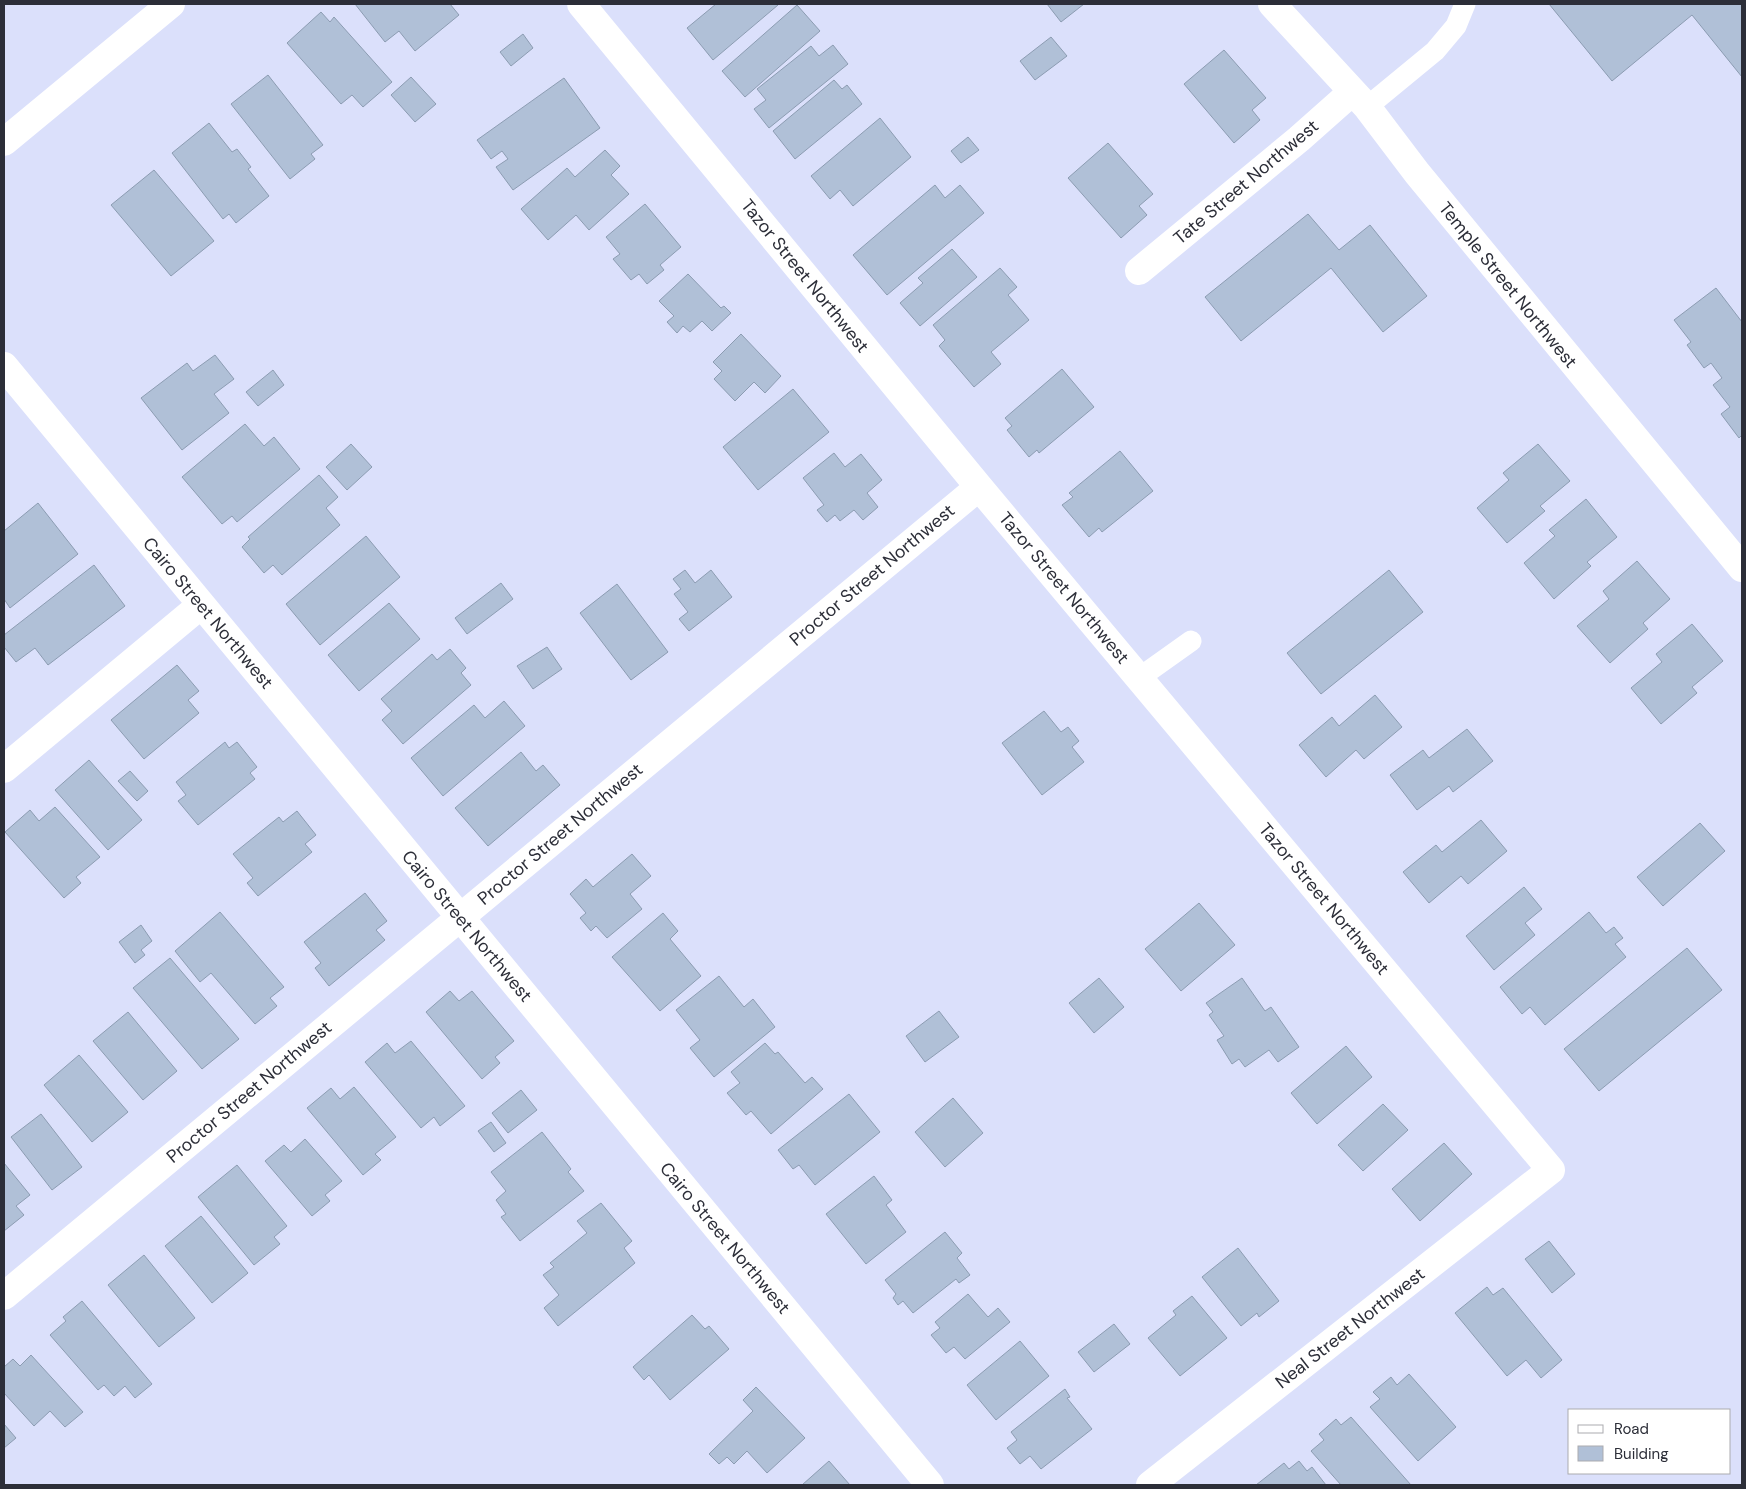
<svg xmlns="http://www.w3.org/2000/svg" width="1746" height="1489" font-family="'DM Sans',sans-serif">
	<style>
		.building { fill: #b0c0d7; stroke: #8c9cb2 }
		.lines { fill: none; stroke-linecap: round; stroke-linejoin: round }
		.service { stroke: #fff; stroke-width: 21 }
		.minor { stroke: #fff; stroke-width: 28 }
		.secondary { stroke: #fff; stroke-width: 28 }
		.labels { text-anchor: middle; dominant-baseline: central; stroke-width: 4; stroke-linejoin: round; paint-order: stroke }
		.street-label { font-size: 18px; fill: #2c2e38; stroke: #fff }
	</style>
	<rect width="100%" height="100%" fill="#dbe0fb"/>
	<path class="building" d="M355,4h95l9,11 -44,36 -16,-20 -14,11z
		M716,4h60l2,1 -65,55 -26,-32z
		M1047,4h37l-23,18z
		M1549,4h193v73l-50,-62 -80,66z
		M797,5l23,26 -75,66 -23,-26z
		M321,12l9,10 4,-5 58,65 -29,25 -11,-12 -11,9 -54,-61z
		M523,34l10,14 -22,18 -11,-14z
		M1051,37l16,19 -32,24 -15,-19z
		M833,45l15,19 -79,64 -15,-19 12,-9 -9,-11 54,-43 8,10z
		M1224,50l42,48 -14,12 8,10 -26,23 -50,-59z
		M268,75l55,70 -12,9 4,5 -25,20 -59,-75z
		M411,77l25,27 -21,18 -24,-27z
		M564,78l36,50 -87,62 -17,-23 12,-8 -6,-8 -11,8 -14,-19z
		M834,80l8,9 5,-4 15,19 -67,55 -22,-28z
		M880,118l31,39 -58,49 -13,-16 -10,9 -19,-23z
		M209,123l23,29 5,-3 14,18 -3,2 21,27 -33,27 -7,-9 -6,5 -51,-66z
		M968,137l11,13 -18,13 -10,-12z
		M1108,143l45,51 -14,12 8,9 -26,23 -53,-60z
		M605,150l15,16 -9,9 18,19 -40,36 -13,-15 -28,25 -27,-31 46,-41 8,9z
		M154,170l60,71 -43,35 -60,-71z
		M935,185l10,13 15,-13 24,28 -97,82 -34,-40z
		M645,204l36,43 -21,18 4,5 -17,14 -8,-10 -8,6 -18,-21 7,-5 -14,-17z
		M1308,214l31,36 31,-25 57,71 -44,36 -52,-64 -90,73 -36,-44z
		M952,249l25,28 -57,49 -20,-23 23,-20 -5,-5z
		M1000,268l17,19 -9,8 21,25 -38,32 10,12 -27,23 -35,-41 6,-6 -12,-15z
		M688,274l33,34 3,-2 7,7 -19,18 -10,-10 -12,11 -7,-6 -6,7 -10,-11 7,-6 -15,-15z
		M1716,288l26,34v113l-3,3 -18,-24 9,-7 -17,-22 9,-7 -11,-15 -7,5 -17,-23 4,-3 -17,-22z
		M741,334l40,42 -16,17 -11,-11 -19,19 -21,-22 8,-8 -9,-9z
		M215,355l19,24 -20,15 15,19 -47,37 -41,-52 46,-35 6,8z
		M1062,369l32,38 -55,46 -2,-3 -8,7 -22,-27 5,-4 -7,-8z
		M273,370l11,15 -26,21 -12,-14z
		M793,389l36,43 -71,58 -35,-43z
		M245,424l19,22 10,-9 26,32 -63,53 -5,-6 -10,8 -40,-47z
		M351,444l21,23 -25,23 -21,-23z
		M1538,444l32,37 -30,25 5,5 -38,32 -30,-35 32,-28 -6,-7z
		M1120,451l33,40 -51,41 -3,-4 -10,9 -27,-32 11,-8 -4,-4z
		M834,453l11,14 16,-13 21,26 -15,13 11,14 -15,13 -9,-10 -14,11 -5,-6 -8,7 -10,-12 7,-5 -21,-27z
		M319,475l19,22 -12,11 14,17 -58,50 -9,-10 -9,8 -22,-26 8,-8 -2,-2z
		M1586,499l31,38 -30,25 4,4 -37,33 -30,-36 31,-27 -6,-6z
		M38,503l40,51 -68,54 -6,-9v-68z
		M366,536l34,41 -80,68 -34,-41z
		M1637,561l33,38 -27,24 5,6 -38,34 -33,-37 32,-27 -6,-8z
		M94,565l31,41 -77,59 -13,-17 -19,14 -12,-15v-12z
		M685,570l10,13 16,-13 21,27 -43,34 -10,-12 9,-7 -14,-18 7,-5 -8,-10z
		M1389,570l34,42 -102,82 -34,-41z
		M501,583l12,16 -46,35 -12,-16z
		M617,584l51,68 -37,28 -51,-67z
		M389,603l31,36 -61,52 -31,-36z
		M1692,624l31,37 -31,26 5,6 -36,31 -30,-36 31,-26 -6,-8z
		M547,647l15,22 -29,20 -16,-23z
		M450,649l16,19 -5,5 10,12 -68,59 -21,-24 10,-9 -11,-12 51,-45 5,6z
		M177,665l22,26 -11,9 11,13 -55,46 -33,-39z
		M1375,695l27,32 -38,32 -8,-9 -30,27 -27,-32 33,-28 7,9z
		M504,701l21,25 -82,70 -32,-38 63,-53 11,13z
		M1044,711l17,21 7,-5 11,14 -7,6 12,15 -42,33 -40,-52z
		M1467,729l26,32 -40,31 -4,-6 -32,24 -27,-35 33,-25 6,8z
		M225,742l4,6 8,-6 20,25 -7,6 5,6 -57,46 -20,-24 8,-6 -10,-13z
		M521,752l15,19 7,-6 17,20 -72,61 -33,-38z
		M89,760l53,60 -34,30 -53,-60z
		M130,771l18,20 -11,10 -19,-20z
		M55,807l45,50 -24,20 5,6 -17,15 -59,-66 25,-22 9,11z
		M297,811l19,24 -11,9 7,8 -54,44 -11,-13 6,-5 -20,-24 46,-37 4,5z
		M1481,820l26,31 -39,33 -7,-8 -32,27 -26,-31 33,-27 6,7z
		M1700,823l25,28 -62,55 -26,-29z
		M632,854l19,22 -21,18 12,15 -35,29 -11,-12 -5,5 -11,-13 6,-5 -16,-19 16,-15 7,8z
		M1524,887l18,22 -17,14 10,12 -41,35 -28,-34z
		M365,893l22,28 -11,9 9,10 -56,46 -14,-18 6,-5 -17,-21z
		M1199,903l36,42 -54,46 -36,-42z
		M220,912l64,75 -14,11 7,8 -22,18 -44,-51 -11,9 -25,-31z
		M1589,912l17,21 8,-6 9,11 -8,6 11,13 -81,68 -15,-18 -8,7 -22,-27z
		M663,913l15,18 -8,8 31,37 -41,35 -48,-54z
		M141,925l11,16 -11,9 4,5 -10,8 -16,-21z
		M1687,948l35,42 -123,101 -35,-42z
		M170,958l69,81 -37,30 -69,-81z
		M719,976l25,31 9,-8 22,28 -61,50 -24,-29 10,-8 -24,-30z
		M1099,978l25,29 -30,26 -25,-30z
		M1242,978l23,33 6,-4 28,40 -21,15 -9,-12 -24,17 -6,-8 -7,5 -15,-24 7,-4 -15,-21 4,-3 -7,-9z
		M450,991l9,10 13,-10 42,50 -19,16 5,6 -18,16 -56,-67z
		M939,1011l20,26 -34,25 -19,-26z
		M128,1012l49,59 -34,29 -50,-59z
		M411,1041l54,65 -25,20 -6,-9 -13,11 -56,-66 22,-19 8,10z
		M765,1043l10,11 3,-2 27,31 7,-6 11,12 -52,45 -20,-23 -5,4 -19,-22 13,-10 -9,-11z
		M1346,1046l26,31 -55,47 -26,-31z
		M79,1055l49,57 -36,30 -48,-57z
		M354,1087l42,50 -21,17 6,6 -18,15 -56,-67 24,-20 9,11z
		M521,1090l16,20 -29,23 -16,-20z
		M849,1094l31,38 -65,53 -16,-20 -6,4 -15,-19z
		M953,1098l30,35 -38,34 -30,-35z
		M1383,1104l25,26 -45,41 -25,-26z
		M41,1114l41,53 -30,23 -41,-53z
		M491,1122l15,21 -12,9 -16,-21z
		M542,1132l29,37 -3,3 16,19 -64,50 -19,-24 5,-3 -10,-14 10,-9 -15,-19z
		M305,1139l37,42 -17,14 5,6 -18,15 -47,-55 19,-16 7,7z
		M1444,1143l28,31 -52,47 -28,-32z
		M4,1163l26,32 -14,11 8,9 -20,16z
		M237,1165l50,61 -13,11 6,7 -26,21 -56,-68z
		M874,1176l18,24 -6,5 20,27 -40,32 -40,-50z
		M601,1203l31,38 -8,7 11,15 -77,63 -14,-18 15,-13 -16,-20 11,-8 -4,-4 37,-30 -10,-12z
		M201,1216l47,57 -36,30 -47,-57z
		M945,1232l17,21 -5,5 13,17 -11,8 -3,-4 -43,34 -10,-12 -5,4 -5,-7 3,-4 -11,-14z
		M1549,1241l26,33 -23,19 -27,-34z
		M1238,1248l41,53 -20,16 -2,-4 -16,13 -39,-49z
		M144,1255l51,63 -36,29 -51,-62z
		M1487,1287l6,8 10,-7 59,72 -21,18 -15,-18 -19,16 -52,-63z
		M968,1294l20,23 10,-9 12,14 -45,37 -11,-12 -8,6 -15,-18 9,-7 -5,-6z
		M1192,1296l35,42 -47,38 -32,-38 28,-23 -3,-4z
		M82,1301l70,83 -17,14 -10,-12 -11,10 -10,-11 -6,5 -48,-55 16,-14 -3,-4z
		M692,1315l13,14 4,-3 20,23 -59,51 -21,-25 -5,5 -11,-13z
		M1114,1324l16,20 -36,28 -16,-20z
		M1020,1341l29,35 -53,44 -29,-35z
		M31,1355l52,57 -18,15 -15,-16 -16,15 -30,-33v-26l9,-8 7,7z
		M1409,1374l47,53 -38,34 -48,-54 10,-8 -7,-7 18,-15 6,8z
		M756,1387l49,51 -38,35 -20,-22 -13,13 -7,-7 -8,7 -10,-10 44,-43 -10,-11z
		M1065,1389l5,8 -3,1 25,31 -51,40 -11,-13 -10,8 -13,-16 10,-8 -6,-8z
		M1351,1417l60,68h-70l-30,-34 13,-11 -5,-6 17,-15 5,6z
		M4,1424l12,14 -12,10z
		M829,1461l21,24h-48z
		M1299,1461l8,10 5,-4 14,18h-70l28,-22 5,6z"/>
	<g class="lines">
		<path class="service" d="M1367,107l68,-56 21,-25 9,-22
			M1139,678l52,-37"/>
		<path class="minor" d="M581,4l398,483 572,683 -401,315
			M1272,4l95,103 50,66 325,395
			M1139,271l160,-132 53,-47
			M4,366l926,1119
			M4,769l197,-164
			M4,1296l975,-809"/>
		<path class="secondary" d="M4,142l167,-138"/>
	</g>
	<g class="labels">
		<g class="street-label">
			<text transform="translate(1246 182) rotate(-40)">Tate Street Northwest</text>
			<text transform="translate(805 276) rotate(51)">Tazor Street Northwest</text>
			<text transform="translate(1508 285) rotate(51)">Temple Street Northwest</text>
			<text transform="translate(872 575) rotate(-40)">Proctor Street Northwest</text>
			<text transform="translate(1064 588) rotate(50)">Tazor Street Northwest</text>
			<text transform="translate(208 613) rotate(50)">Cairo Street Northwest</text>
			<text transform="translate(560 834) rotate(-40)">Proctor Street Northwest</text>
			<text transform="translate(1324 899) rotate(50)">Tazor Street Northwest</text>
			<text transform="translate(467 926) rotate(50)">Cairo Street Northwest</text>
			<text transform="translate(249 1092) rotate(-40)">Proctor Street Northwest</text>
			<text transform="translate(725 1238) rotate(50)">Cairo Street Northwest</text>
			<text transform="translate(1350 1328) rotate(-38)">Neal Street Northwest</text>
		</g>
	</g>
	<rect width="1746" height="1489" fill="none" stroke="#2c2e38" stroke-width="10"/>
	<rect x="1568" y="1409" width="162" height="65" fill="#ffffff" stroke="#ababaf"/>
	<rect x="1578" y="1425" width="25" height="8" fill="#ffffff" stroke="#ababaf"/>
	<text x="1614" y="1434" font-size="15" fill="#2c2e38">Road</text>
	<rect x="1578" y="1446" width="25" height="15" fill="#b0c0d7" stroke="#ababaf"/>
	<text x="1614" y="1459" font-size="15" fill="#2c2e38">Building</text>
</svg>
